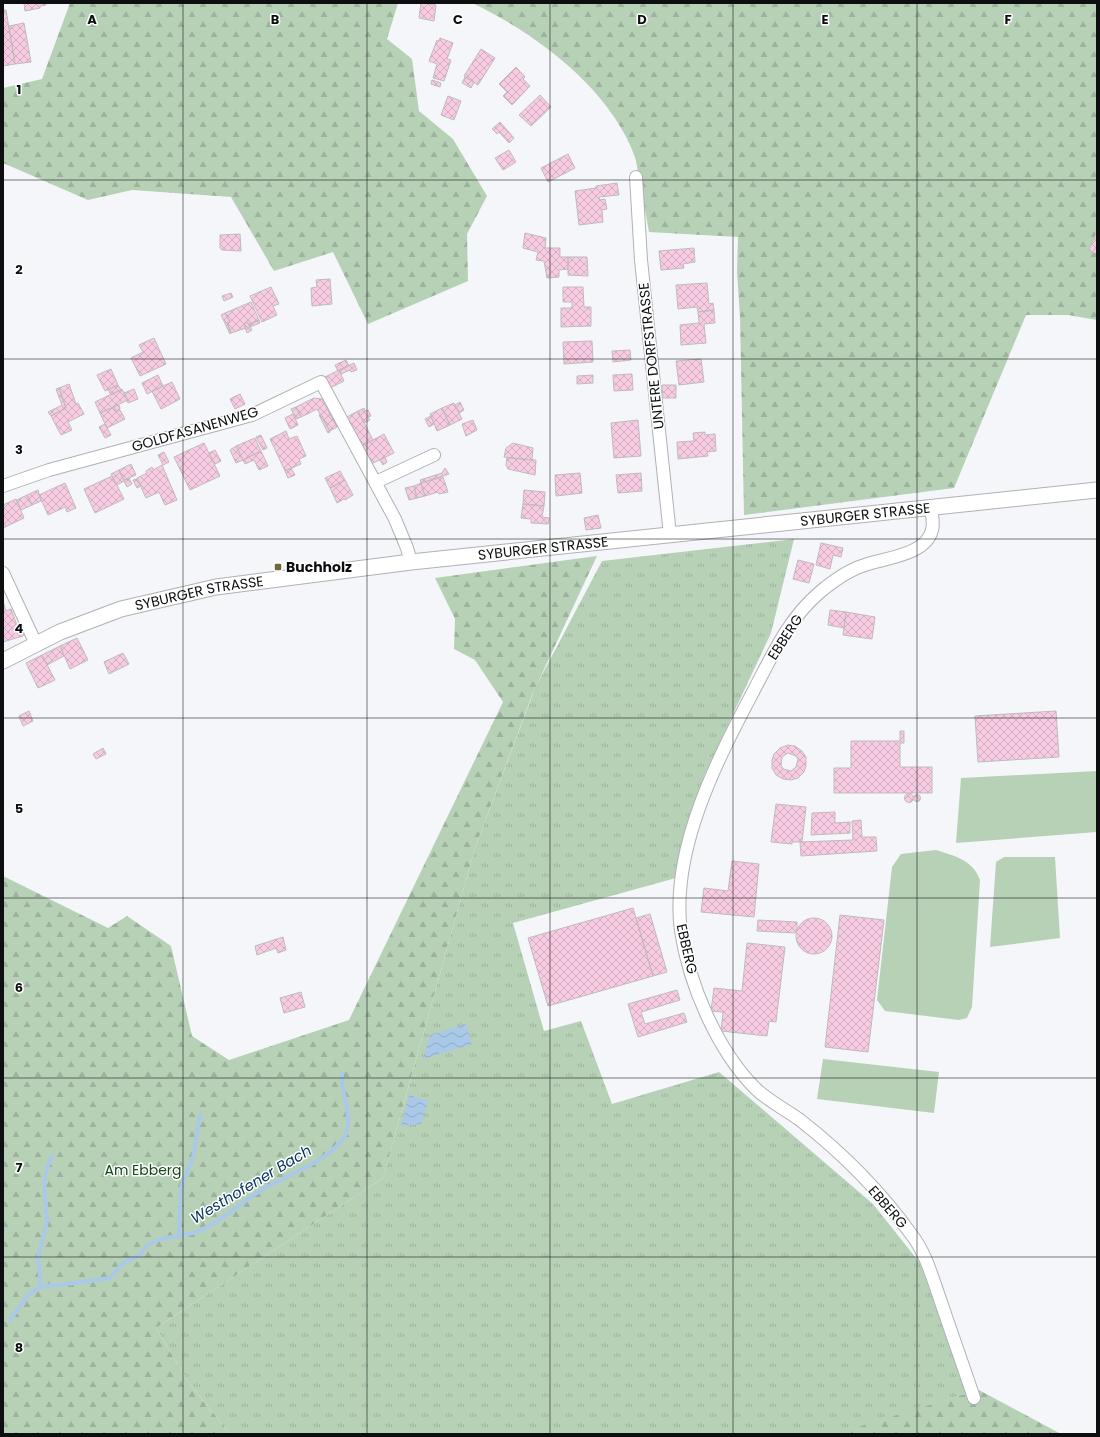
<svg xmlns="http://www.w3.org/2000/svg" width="1100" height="1437" font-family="Poppins,sans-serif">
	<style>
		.grass { fill: url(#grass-tufts) }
		.forest { fill: url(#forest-firs) }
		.pitch { fill: #b7d1b7 }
		.water { fill: url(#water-waves) }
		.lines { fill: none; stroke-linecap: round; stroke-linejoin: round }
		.stream { stroke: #aac9e9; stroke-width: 4 }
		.building { fill: url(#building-cross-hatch); stroke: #bfbbbd; fill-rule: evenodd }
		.minor-casing { stroke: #afb1b5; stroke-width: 14 }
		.tertiary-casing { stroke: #afb1b5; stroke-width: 17 }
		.minor { stroke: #fff; stroke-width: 12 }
		.tertiary { stroke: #fff; stroke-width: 15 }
		.grid { fill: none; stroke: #0d0e0f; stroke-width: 1; stroke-opacity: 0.55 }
		.poi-dot { fill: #726835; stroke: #fff; stroke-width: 1.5 }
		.labels { text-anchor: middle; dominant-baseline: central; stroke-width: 3; stroke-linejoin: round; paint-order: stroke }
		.street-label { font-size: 14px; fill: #0d0e0f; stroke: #fff }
		.poi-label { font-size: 14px; font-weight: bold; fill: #0d0e0f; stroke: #fff; text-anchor: start }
		.park-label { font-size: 14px; fill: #17461c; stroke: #fff }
		.water-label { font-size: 15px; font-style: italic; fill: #073760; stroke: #fff }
		.grid-label { font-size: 13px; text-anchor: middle; font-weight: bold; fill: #0d0e0f; stroke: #fff; stroke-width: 3; stroke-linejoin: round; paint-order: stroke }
	</style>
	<defs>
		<pattern id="grass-tufts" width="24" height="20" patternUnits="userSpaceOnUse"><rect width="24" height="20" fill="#b7d1b7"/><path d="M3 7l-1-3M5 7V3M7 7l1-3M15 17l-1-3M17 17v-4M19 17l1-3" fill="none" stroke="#9cb29c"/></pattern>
		<pattern id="forest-firs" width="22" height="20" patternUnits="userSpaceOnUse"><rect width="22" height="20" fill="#b7d1b7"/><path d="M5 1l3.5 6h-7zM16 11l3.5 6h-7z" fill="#9cb29c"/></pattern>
		<pattern id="water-waves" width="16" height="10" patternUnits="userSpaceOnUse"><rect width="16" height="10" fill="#aac9e9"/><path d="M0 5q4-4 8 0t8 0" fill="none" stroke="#91abc7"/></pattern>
		<pattern id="building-cross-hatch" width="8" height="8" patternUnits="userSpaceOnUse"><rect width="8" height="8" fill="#f7cbe2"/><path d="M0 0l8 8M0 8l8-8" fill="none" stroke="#d3adc1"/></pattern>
	</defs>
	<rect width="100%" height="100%" fill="#f4f6fa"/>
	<path class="grass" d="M794,539l-23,94 -67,143 -28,102 -163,45 31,108 37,-10 31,83 107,-32 154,132 47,59 48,130 -128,41h-610l-43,-54 -31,-52 227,-150 92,-330 60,-160 67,-127z"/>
	<path class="forest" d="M70,3h328l-11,36 25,20 7,52 34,28 34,57 -20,38 1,47 -100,43 -35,-72 -59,19 -43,-74 -99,-7 -44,10 -85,-37v-75l39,-9z
		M472,3h625v317l-29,-5h-42l-72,173 -210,27 -4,-198 -3,-45 1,-35 -89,-5c-3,-17 -6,-34 -10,-51 -1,-8 -2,-17 -4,-24 -25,-69 -100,-124 -163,-154z
		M597,556l-65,139 -57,153 -92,330 -227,150 31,52 43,54h-227v-558l105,52 19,-12 44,30 21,90 37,24 120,-40 154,-318 -28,-42 -21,-11 1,-30 -20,-41z
		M979,1390l82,44h-226l133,-41z"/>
	<path class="pitch" d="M1097,771v61l-141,11 5,-65z
		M936,850c19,6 37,10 44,30l-8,127 -5,11 -8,2 -74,-9 -8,-11 15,-133 9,-13z
		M1004,857h51l5,81 -70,9 6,-85z
		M823,1059l116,13 -5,41 -117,-14z"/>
	<path class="water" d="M466,1024l6,20 -49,15 7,-24z
		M409,1095l19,6 -7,23 -20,2z"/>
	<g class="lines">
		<path class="stream" d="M3,1229v2
			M179,1237l2,-49 12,-31 7,-42
			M41,1286l-3,-29 9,-35 -3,-40 4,-17 4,-9
			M10,1320l18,-25 13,-9 18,-1 51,-7 14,-16 16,-7c10,-22 39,-15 59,-24 24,-10 43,-30 66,-43 20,-11 73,-32 81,-55 7,-20 -6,-40 -4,-60"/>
	</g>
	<path class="building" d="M24,3h22v2l-6,1v2l-15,3z
		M421,3l15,2 -2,16 -15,-3z
		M3,10h3l9,54 -12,2z
		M24,23l7,39 -16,2 -6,-38z
		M440,38l13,5 -6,16 4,1 -7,21 -11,-3 4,-14 -8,-3 8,-21 2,1z
		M481,49l14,9 -17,27 -14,-9z
		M516,67l9,10 -2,2 7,7 -18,19 -9,-9 4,-4 -8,-8z
		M465,77l9,5 -3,6 -9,-5z
		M432,80l9,3 -1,4 -9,-3z
		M540,95l11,12 -20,19 -12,-11z
		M448,96l13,5 -7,19 -13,-5z
		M500,122l14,16 -5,5 -10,-11 -2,2 -5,-5z
		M509,150l7,12 -13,8 -8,-12z
		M568,154l7,14 -27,14 -7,-14z
		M617,183l2,12 -20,2 1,3 5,-1 2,10 -5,1 1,12 -24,3 -4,-34 21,-3v-2z
		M525,233l21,5 -1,10h15v9h8v12l-9,1v7l-12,1 -3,-17 -8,-1 2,-8 -15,-4z
		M240,234l1,17 -19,-1 -2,-2v-13z
		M1096,234l1,1v19l-8,-4z
		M694,248l1,14 -12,2 1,4 -23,2 -2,-19z
		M568,257h19l1,19 -20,-1z
		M330,279l2,25 -20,2 -1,-18 6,-1 -1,-7z
		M707,283l2,21 4,-1 1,7 -16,2 -1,-5 -19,2 -2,-24z
		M271,287l8,17 -6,2 4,9 -15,7 -12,-26z
		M563,287h20l1,20h7v19l-30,1v-19h11v-6h-9z
		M231,293l2,4 -9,4 -2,-5z
		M251,302l8,18 -10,5 -2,-3 -3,2 2,4 -15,5 -4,-10 3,-1 -5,-9z
		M714,310l1,13 -11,1 2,19 -25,2 -1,-20 19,-2 -1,-11z
		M225,313l5,9 -3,1 4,10 -1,1 -9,-19z
		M259,320l1,3 -10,4 -1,-3z
		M247,322l5,8 -5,3 -3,-9z
		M154,338l12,26 -26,12 -9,-18 12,-6 -4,-7z
		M592,341l1,21 -29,2 -1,-22z
		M630,350l1,10 -18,2 -1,-11z
		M701,359l3,23 -25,3 -3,-24z
		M346,360l3,6 -11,5 -3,-6z
		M354,363l3,7 -6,2 -1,-2 -9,4 -2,-4z
		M111,369l7,16 -13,6 -8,-16z
		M339,370l5,11 -16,8 -5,-11z
		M632,374l1,16 -19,1 -1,-16z
		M158,375l5,11 -16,8 -5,-11z
		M593,375v8l-16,1v-8z
		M172,382l8,17 -19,10 -9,-18z
		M69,384l7,20 2,-1 6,11 -16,8 4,8 -11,5 -10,-19 15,-8 -7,-20z
		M118,385l3,5 -10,5 -3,-5z
		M662,385h14v13h-13z
		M59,388l7,20 -15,8 -3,-4 14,-7 -6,-16z
		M122,389l6,11 -28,13 -5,-11z
		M134,389l4,10 -10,4 -4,-10z
		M240,394l5,10 -10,5 -5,-10z
		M314,398l8,1 15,28 -7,4 -13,-22 -16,8 -5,-10z
		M460,402l4,8 -5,3 -4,-8z
		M454,403l8,16 -12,6 -8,-17z
		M114 408a3 3 0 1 1 6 0a3 3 0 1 1-6 0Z
		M114,407l2,5 4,-2 5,9 -18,9 -7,-15z
		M296,407l5,10 -5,2 -5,-10z
		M364,408l1,3 3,-1 3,6 -3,1 2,3 -6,3 -6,-12z
		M442,408l8,17 -13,6 -7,-17z
		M332,409l9,16 -4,2 -8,-16z
		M358,411l15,29 -11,6 -15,-29z
		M293,414l5,11 -8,4 -5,-11z
		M321,414l9,18 -2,1 -9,-18z
		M431,416l3,8 -5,3 -4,-8z
		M473,420l4,10 -11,6 -4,-12z
		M638,420l3,36 -27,2 -3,-35z
		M105,424l6,11 -6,3 -6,-11z
		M286,431l3,8 8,-3 9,20 -7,3 2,5 -16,7 -15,-32z
		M705,432v3l10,-1 1,17 -9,1 1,4 -30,3 -1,-17 17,-1 -1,-8z
		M384,434l10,19 -23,11 -9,-18z
		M261,435l6,13 -4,2 -7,-13z
		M255,438l6,13 -18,9 -7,-14z
		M204,443l16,33 -30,14 -16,-33z
		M513,443l20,5 -1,12 -28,-3 2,-9z
		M236,446l7,14 -7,3 -6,-13z
		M215,450l6,11 -6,3 -6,-11z
		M261,451l7,15 -9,4 -5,-10 -9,4 -2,-4z
		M164,452l5,10 -6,3 -5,-10z
		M385,457l2,5 -4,3 -3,-5z
		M507,458l29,2 -1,15 -27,-6 -2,-4z
		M131,464l5,11 -12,5 -5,-10z
		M162,465l15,35 -12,5 -6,-13 -13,6 -9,-20 10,-5 -1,-2 6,-4 1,3z
		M291,468l4,7 -7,3 -3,-7z
		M445,468l4,6 -28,9 -1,-3 22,-7z
		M119,470l5,11 -7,4 -6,-11z
		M340,471l5,9 -15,8 -5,-10z
		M580,473l2,20 -26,3 -1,-21z
		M641,473l1,18 -24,2 -2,-18z
		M112,476l12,23 -29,14 -11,-24z
		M443,477l5,15 -9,2 -1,-2 -13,4 -4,-13z
		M129,478l3,6 -5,3 -3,-6z
		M137,479l4,7 -4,2 -4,-8z
		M345,480l8,15 -8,5 -1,-1 -7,4 -7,-15z
		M65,483l11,25 -9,4 -2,-5 -17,8 -9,-20z
		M421,483l4,13 -8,2 -3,-12z
		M414,486l3,12 -8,2 -4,-12z
		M38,490l3,11 -9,4 -5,-10z
		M524,490l21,2 -1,14 -21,-2z
		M27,495l5,10 -11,5 -4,-10z
		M16,499l8,19 -21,10v-23z
		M523,504l21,2 -2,11 7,1 -1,6 -17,-1v-4l-10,-1z
		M598,515l3,13 -15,2 -2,-12z
		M821,543l22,5 -2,9 -8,-2 -3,14 -14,-4z
		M798,560l16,4 -5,19 -16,-4z
		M3,601l3,10 5,-2 7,19h4l2,5 -1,3 -20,6z
		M830,610l16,2 -2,16 -16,-3z
		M846,612l29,5 -3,22 -29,-4z
		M77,638l11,22 -18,9 -10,-23z
		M60,646l4,10 -17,9 -5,-10z
		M123,653l6,11 -20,10 -5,-12z
		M42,655l13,25 -17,8 -12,-25z
		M29,711l4,10 -10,5 -4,-10z
		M1056,711l3,46 -81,5 -3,-46z
		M900,731h4v12h-4v24h32v26h-98v-25h17v-27h49z
		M788,745l7,1 7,5 4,6v9l-2,6 -6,6 -7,2 -8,-1 -7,-4 -4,-7v-8l2,-6 6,-6zM788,753l8,3 2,3 -2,8 -5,4 -8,-2 -2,-4 1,-8z
		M103,748l3,6 -10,5 -3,-5z
		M904.5 798a4.5 4.5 0 1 1 9 0a4.5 4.5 0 1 1-9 0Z
		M913.5 798a3.5 3.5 0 1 1 7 0a3.5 3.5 0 1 1-7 0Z
		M776,804l30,3 -4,35h-10v2l-21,-2z
		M835,812v11l15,-1v11l-39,2 1,-22z
		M861,820l1,17h14l1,14 -76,5 -1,-14 53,-2 -1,-19z
		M732,861l27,3 -5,53 -53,-5 3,-24 24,3z
		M633,908l20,68 -105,30 -20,-68z
		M650,914l17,58 -14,4 -17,-58z
		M840,915l44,5 -16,132 -43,-5z
		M796 936a18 18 0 1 1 36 0a18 18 0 1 1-36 0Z
		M758,920l39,2v7l-2,4 -38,-2z
		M283,937l3,13 -8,3 -2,-5 -19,7 -2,-9z
		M747,943l38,4 -9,75 -7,-1 -2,15 -46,-5 2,-19 -12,-1 3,-23 28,3z
		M677,990l3,10 -39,12 4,12 39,-11 3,9 -49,15 -10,-33z
		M301,992l4,15 -21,6 -4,-15z"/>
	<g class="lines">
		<defs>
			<path id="minor" d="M636,177l5,83 29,275
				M376,482l58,-27
				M3,486l46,-16 203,-55 69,-33 74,137 12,29 4,14
				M931,508c1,6 3,15 1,22 -6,26 -50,28 -70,36 -15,5 -30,16 -42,26 -32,27 -48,64 -67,100 -36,68 -83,159 -72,239 8,53 36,119 74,157 13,13 30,21 45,32 41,32 81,72 111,114 15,19 21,43 29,65 11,33 23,66 34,99
				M3,573l33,71"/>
			<g id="tertiary">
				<path id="s1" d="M3,661l57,-29 61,-23 95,-22 195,-25 686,-72"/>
			</g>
		</defs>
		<use href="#minor" class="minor-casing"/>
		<use href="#tertiary" class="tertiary-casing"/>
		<use href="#minor" class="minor"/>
		<use href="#tertiary" class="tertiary"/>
	</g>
	<path class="grid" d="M183,3v1431M367,3v1431M550,3v1431M733,3v1431M917,3v1431M3,180h1094M3,359h1094M3,539h1094M3,718h1094M3,898h1094M3,1078h1094M3,1257h1094"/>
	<rect class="poi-dot" x="274" y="563" width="8" height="8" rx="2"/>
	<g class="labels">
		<g class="street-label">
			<text transform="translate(651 356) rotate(-96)">UNTERE DORFSTRASSE</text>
			<text transform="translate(195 429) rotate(-16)">GOLDFASANENWEG</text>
			<text stroke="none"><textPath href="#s1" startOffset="880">SYBURGER STRASSE</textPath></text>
			<text stroke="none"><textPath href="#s1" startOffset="556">SYBURGER STRASSE</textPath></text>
			<text stroke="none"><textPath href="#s1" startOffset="209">SYBURGER STRASSE</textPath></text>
			<text transform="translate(785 637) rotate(-57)">EBBERG</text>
			<text transform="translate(687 949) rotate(77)">EBBERG</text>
			<text transform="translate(888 1207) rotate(49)">EBBERG</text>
		</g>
		<g class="poi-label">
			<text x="286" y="567">Buchholz</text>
		</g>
		<g class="park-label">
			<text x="143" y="1170">Am Ebberg</text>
		</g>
		<g class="water-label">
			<text transform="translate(251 1184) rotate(-31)">Westhofener Bach</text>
		</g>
	</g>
	<g class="grid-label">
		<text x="92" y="24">A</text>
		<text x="275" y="24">B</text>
		<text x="458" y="24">C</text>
		<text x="642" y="24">D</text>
		<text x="825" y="24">E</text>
		<text x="1008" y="24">F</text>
		<text x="19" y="94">1</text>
		<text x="19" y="274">2</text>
		<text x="19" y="454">3</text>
		<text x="19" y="633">4</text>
		<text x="19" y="813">5</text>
		<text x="19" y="992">6</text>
		<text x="19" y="1172">7</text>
		<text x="19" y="1352">8</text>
	</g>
	<rect width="1100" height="1437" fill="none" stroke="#0d0e0f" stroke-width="8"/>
</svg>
